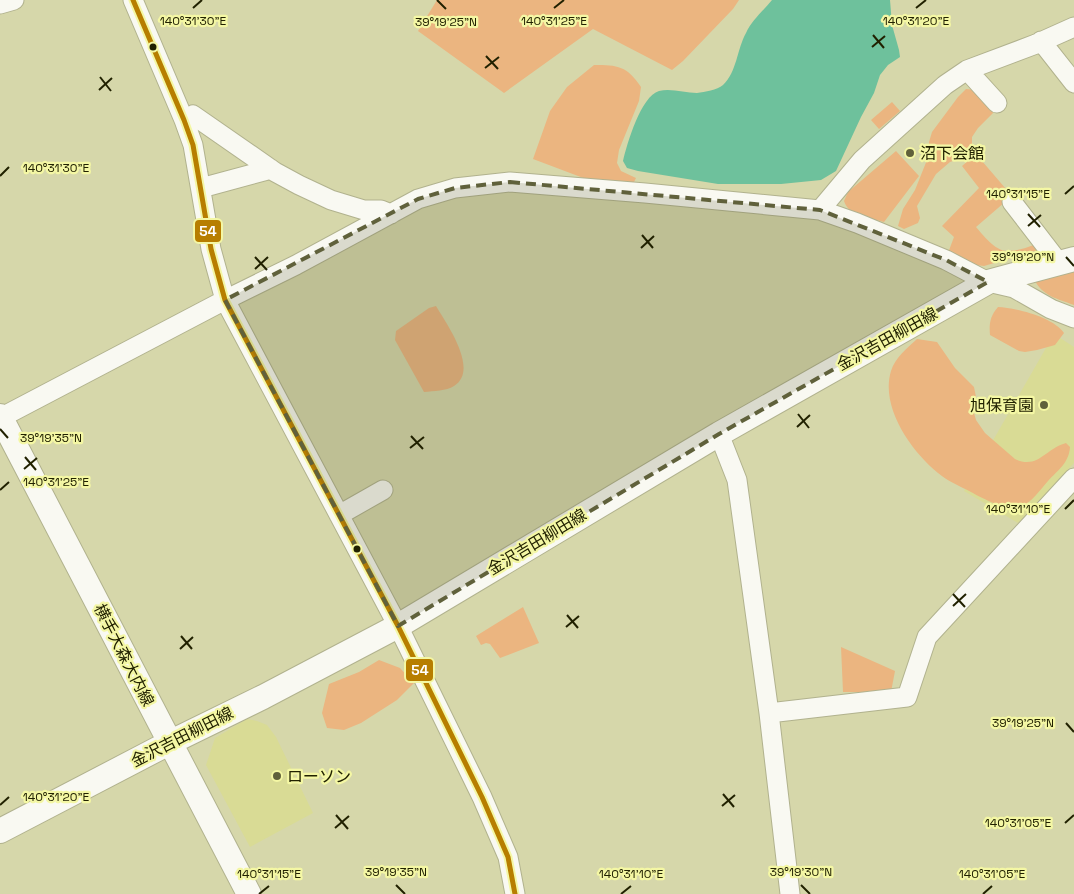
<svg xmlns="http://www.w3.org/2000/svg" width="1074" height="894" font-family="'Space Grotesk','Noto Sans JP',sans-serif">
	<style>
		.built { fill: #d9db95 }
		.green { fill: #ebb580 }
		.water { fill: #6ec19c }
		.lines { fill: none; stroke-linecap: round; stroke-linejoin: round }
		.minor-casing { stroke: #b1b28e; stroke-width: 21 }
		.major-casing { stroke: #b1b28e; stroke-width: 26 }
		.minor { stroke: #f9f9f2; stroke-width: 19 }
		.major { stroke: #f9f9f2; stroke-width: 24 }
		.bus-1-casing { stroke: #f4f7a4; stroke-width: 9 }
		.bus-1 { stroke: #b77e00; stroke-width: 5 }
		.marked { fill: #60613b; fill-opacity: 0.2; stroke: #60613b; stroke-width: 4; stroke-dasharray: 10 6; stroke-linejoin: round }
		.ticks { fill: none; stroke: #212100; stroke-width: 2 }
		.bus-dot { fill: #212100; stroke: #f4f7a4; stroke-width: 2 }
		.poi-dot { fill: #60613b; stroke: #f4f7a4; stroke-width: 2 }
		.labels { text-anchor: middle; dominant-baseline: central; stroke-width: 4.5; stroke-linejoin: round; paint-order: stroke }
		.poi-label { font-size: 16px; fill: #212100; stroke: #f4f7a4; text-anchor: start }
		.street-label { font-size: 16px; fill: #212100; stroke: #f4f7a4 }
		.ticks-label { font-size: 12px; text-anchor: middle; fill: #212100; stroke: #f4f7a4; stroke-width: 4.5; stroke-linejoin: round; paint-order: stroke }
		.line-badge { stroke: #f4f7a4; stroke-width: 2 }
		.badge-label { font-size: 14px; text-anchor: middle; font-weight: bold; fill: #fff }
	</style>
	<rect width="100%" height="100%" fill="#d6d7aa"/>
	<path class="built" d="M1054,334l20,13v116l-56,60 -54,-32z
		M247,719l10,2 10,4 9,12 37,76 -63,34 -44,-82 9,-27z"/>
	<path class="green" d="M437,0h302l-6,9 -50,52 -11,9 -79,-41 -89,64 -86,-62z
		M594,65c24,0 33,1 47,22l-2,14 -20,49 -2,13 4,8 15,7 -3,6 -47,-5 -53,-20 17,-48 17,-24z
		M966,89l10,1 15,15 2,8 -15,15 -6,9v12l-4,7 -18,6 -14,12 -19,32 3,12 -2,5 -14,6 -6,-3 5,-17 12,-19 14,-35v-13l3,-10 26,-35z
		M892,102l8,9 -21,18 -8,-9z
		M896,151l23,25 -35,46c-14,-4 -35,-5 -40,-21l4,-9z
		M976,154l36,42 -36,31c23,27 27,29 61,17l1,6 -54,16 -8,-1 -28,-12 6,-16 -12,-11 37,-38 -17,-22z
		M1074,268v37c-16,-6 -32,-9 -40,-26z
		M436,306c10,17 44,64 18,80 -8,5 -20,5 -30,6l-29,-52 1,-9 33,-23z
		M998,307c18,1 55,10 66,26l-9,12 -18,5 -12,2 -6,-1 -29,-16c-1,-11 0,-19 8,-28z
		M917,339l20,3 18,26 19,19 2,10 -2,16 2,7 9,13 30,26c23,11 31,-11 51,-16l4,4c-1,16 -12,23 -22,34 -8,9 -16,21 -27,26 -13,5 -39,-9 -50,-15 -11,-6 -24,-11 -33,-19 -27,-22 -58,-66 -47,-102 4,-13 16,-23 26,-32z
		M523,607l16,36 -39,15 -10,-14 -4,-1 -5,2 -5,-9z
		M841,647l54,24 -4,21h-48z
		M379,660l21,8 14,15 -17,17 -36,23 -17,7 -17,-2 -5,-15 7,-29 30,-12z"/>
	<path class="water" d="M772,0h118l2,25 7,25 1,7 -12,8 -8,10 -6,18 -13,24 -25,54 -15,9 -40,4h-63l-80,-13 -11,-3 -4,-7c4,-17 18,-65 36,-70 12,-3 26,2 38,2 8,-1 20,-3 26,-8 14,-13 14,-36 23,-52 6,-13 17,-22 26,-33z"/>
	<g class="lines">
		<defs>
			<path id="minor" d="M133,0l51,120 9,25 18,104 14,51 173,326 84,171 26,60 7,37
				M0,4l14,-4
				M1041,41l33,42
				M967,70l30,33
				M184,120l9,-5 82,57 24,13 32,15 33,10h17l10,4
				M201,188l70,-19
				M1012,202l47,61
				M820,210l42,-50 83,-75 22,-15 69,-26 38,-17
				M0,418l225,-118 71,-35 122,-66 37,-11 55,-6 135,11 175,17 37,13 89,37 42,22 26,6 37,21 23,9
				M719,434l18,46 32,233 21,181
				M339,515l44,-25
				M769,713l138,-16 20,-60 147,-159"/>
			<path id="major" d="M0,416l249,478
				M0,831l169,-88 94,-46 135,-71 321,-192 269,-152 86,-23"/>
		</defs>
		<use href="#minor" class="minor-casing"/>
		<use href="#major" class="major-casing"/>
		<use href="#minor" class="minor"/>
		<use href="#major" class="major"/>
		<defs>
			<path id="bus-1" d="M133,0l51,120 9,25 18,104 14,51 173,326 84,171 26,60 7,37"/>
		</defs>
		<use href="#bus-1" class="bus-1-casing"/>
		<use href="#bus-1" class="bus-1"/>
	</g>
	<path class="marked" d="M510,182l310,28 126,50 42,22 -269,152 -321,192 -173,-326 193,-101 37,-11z"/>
	<path class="ticks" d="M437,0l9,9M193,8l9,-8M554,8l10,-8M916,8l10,-8M873,35l11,13M872,47l13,-11M486,56l12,13M485,68l14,-11M100,77l11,14M99,90l13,-12M0,176l9,-9M1065,194l9,-8M1028,214l12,13M1028,226l13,-11M642,235l11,13M641,248l13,-12M255,257l12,13M1066,257l8,9M255,269l13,-12M798,414l11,14M797,427l13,-12M0,429l8,9M411,436l12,13M410,448l14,-11M25,457l11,13M24,469l13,-11M0,490l9,-8M1065,509l9,-9M953,594l12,13M953,606l13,-12M567,615l11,13M566,627l13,-11M181,636l11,13M180,649l13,-12M1066,723l8,9M723,794l11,13M0,805l9,-8M722,806l13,-11M336,815l12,14M1065,823l9,-8M335,828l14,-12M396,885l9,9M801,885l9,9M259,894l10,-8M621,894l10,-8M983,894l9,-8"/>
	<g class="bus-dot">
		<circle cx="153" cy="47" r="4.5"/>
		<circle cx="357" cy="549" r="4.5"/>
	</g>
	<g class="poi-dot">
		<circle cx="910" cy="153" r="5"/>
		<circle cx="1044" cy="405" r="5"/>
		<circle cx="277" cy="776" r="5"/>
	</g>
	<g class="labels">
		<g class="poi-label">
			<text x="920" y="153">沼下会館</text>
			<text x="1034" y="405" text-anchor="end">旭保育園</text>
			<text x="287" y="776">ローソン</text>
		</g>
		<g class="street-label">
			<text transform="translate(887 339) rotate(-29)">金沢吉田柳田線</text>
			<text transform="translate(537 542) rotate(-31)">金沢吉田柳田線</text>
			<text transform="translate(124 655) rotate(63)">横手大森大内線</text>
			<text transform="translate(182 737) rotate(-27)">金沢吉田柳田線</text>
		</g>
	</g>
	<g class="ticks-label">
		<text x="193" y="25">140°31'30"E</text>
		<text x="554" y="25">140°31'25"E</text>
		<text x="916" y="25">140°31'20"E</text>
		<text x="446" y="26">39°19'25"N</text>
		<text x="56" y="172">140°31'30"E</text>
		<text x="1018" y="198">140°31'15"E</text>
		<text x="1023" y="261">39°19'20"N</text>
		<text x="51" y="442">39°19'35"N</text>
		<text x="56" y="486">140°31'25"E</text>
		<text x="1018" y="513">140°31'10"E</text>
		<text x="1023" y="727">39°19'25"N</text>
		<text x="56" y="801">140°31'20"E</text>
		<text x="1018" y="827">140°31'05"E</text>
		<text x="396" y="876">39°19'35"N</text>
		<text x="801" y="876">39°19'30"N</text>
		<text x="269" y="878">140°31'15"E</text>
		<text x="631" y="878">140°31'10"E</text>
		<text x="992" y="878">140°31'05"E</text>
	</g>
	<g class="line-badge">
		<rect x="194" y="219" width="28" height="24" rx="5" fill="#b77e00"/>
		<rect x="405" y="658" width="29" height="24" rx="5" fill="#b77e00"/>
	</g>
	<g class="badge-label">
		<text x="208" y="236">54</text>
		<text x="420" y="675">54</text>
	</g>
</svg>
